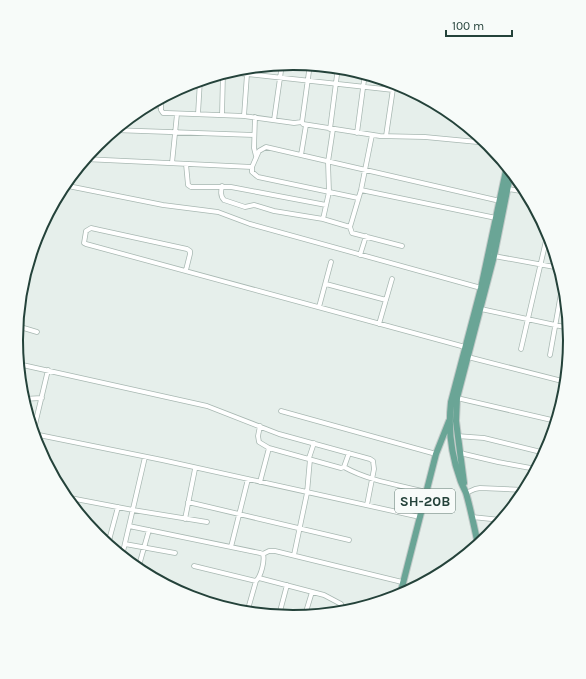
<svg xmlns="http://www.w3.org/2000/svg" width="586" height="679" font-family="Karla,sans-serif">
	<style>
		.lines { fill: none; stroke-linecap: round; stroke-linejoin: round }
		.street-casing { stroke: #a8b8b2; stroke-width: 5.5 }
		.primary-casing { stroke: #c2cac8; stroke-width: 8 }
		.street { stroke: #fff; stroke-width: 4 }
		.primary { stroke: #6aa596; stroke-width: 6 }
		.labels { text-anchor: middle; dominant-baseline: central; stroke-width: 3; stroke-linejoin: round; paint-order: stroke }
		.shield { fill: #f7fbf9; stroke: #637a73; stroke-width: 1 }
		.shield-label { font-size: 14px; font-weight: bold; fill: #24423a }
		.rim { fill: none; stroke: #24423a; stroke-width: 2 }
	</style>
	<rect width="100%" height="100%" fill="#e6efeb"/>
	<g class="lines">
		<defs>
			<path id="street" d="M310,64l-8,58 1,2 77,12 45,1 63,6
				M224,72l23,2 146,16
				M394,84l7,1
				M161,97v13l2,3h4l77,3 50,7 8,-1
				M143,107l18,-2
				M198,114l2,-34
				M222,115l1,-42
				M244,116l3,-42
				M255,117l-1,31 2,8
				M274,120l8,-56
				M330,129l8,-62
				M113,130l141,5
				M357,133l8,-60
				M372,135l-11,55 -11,37 2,6 50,13
				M386,136l8,-54
				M301,155l5,-30
				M84,159l168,8
				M172,163l5,-49
				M186,164l2,21 3,2h40l95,18
				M63,185l100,20 55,7 32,12 231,64
				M222,186c-1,5 -2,10 2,14l21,7 9,-2 20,6 49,8 27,8
				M508,189l19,3
				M361,190l135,28
				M358,198l-100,-21 -6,-5v-5l7,-16 7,-4 234,54
				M323,219l6,-27 -1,-30 5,-33
				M360,255l6,-19
				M494,256l66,12
				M186,270l4,-16v-3l-3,-2 -87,-19 -9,-2 -5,3 -2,12 2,1 379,103
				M326,284l60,16
				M319,307l12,-45
				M481,309l88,19
				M379,324l13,-45
				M17,326l20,6
				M521,349l27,-117
				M550,355l13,-73
				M468,357l98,25
				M18,364l189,42 72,28 91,25 3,2 1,8 -7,36
				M457,398l99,23
				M23,399l19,-1
				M281,411l155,43
				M260,426l-2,10 1,6 10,6 72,20 3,-1 5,-14
				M33,433l15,-63
				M34,434l128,26 258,57
				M457,436l27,2 61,15
				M460,453l38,9 38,7
				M344,467c25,14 55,18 83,25
				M260,482l9,-34
				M466,493l9,-4 5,-1 45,2
				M65,497l68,13 74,12
				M188,502l161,38
				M472,517l29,3
				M185,519l10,-50
				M129,526l131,27 3,1c2,7 -2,22 -7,27l-62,-15
				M96,534l14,4
				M108,544l10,-37
				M125,544l50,9
				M231,547l17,-68
				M263,554l6,-3h6l127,31
				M294,555l13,-62 3,-34 -1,-1 5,-15
				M122,556l23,-99
				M138,569l11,-39
				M259,578l65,17 17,9 2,8
				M200,599l27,7 4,3
				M246,612l2,-3 8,-28
				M279,615l8,-30
				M305,615l7,-23"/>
			<path id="primary" d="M464,483l-8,-62 1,-23 37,-142 17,-85
				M478,544c-4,-17 -7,-34 -12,-51 -2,-5 -5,-10 -6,-14 -9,-25 -12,-51 -9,-77l30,-114 26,-122
				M400,595l36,-141 13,-33"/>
		</defs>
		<use href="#street" class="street-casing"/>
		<use href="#primary" class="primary-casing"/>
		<use href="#street" class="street"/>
		<use href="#primary" class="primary"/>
	</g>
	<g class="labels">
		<rect class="shield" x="395" y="489" width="60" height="24" rx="3"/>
		<g class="shield-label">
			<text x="425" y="501">SH-20B</text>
		</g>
	</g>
	<path d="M0 0H586V679H0ZM23 340a270 270 0 1 1 540 0a270 270 0 1 1-540 0Z" fill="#f7fbf9" fill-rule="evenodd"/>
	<path class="rim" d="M23 340a270 270 0 1 1 540 0a270 270 0 1 1-540 0Z"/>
	<path d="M446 30v6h66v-6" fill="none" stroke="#24423a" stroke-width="2"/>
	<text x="452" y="30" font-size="12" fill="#24423a" stroke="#f7fbf9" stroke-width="3" paint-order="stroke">100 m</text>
</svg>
